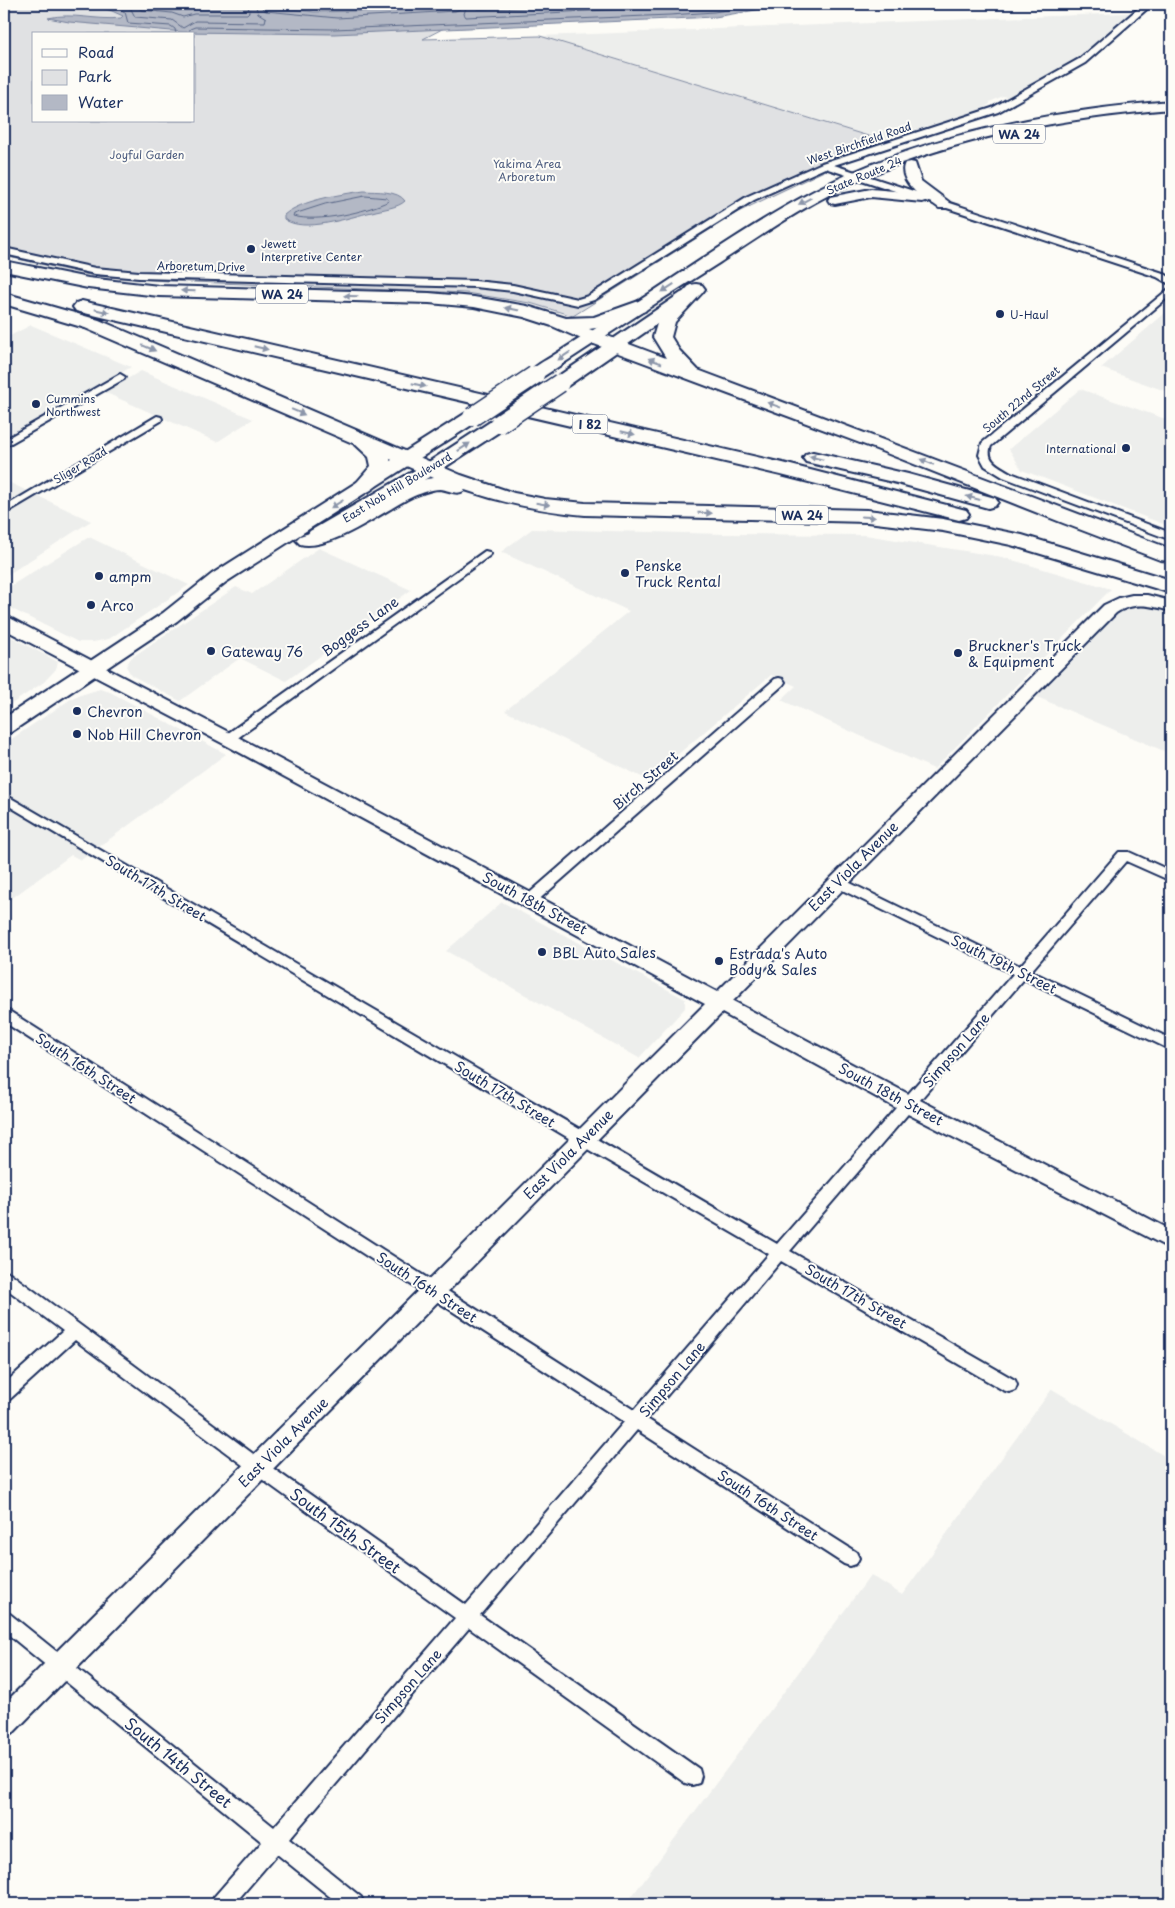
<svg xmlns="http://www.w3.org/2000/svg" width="1175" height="1908" font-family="'Playpen Sans',sans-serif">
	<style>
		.built { fill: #edeeec }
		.green { fill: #e0e1e3; stroke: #7e88a0; fill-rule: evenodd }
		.water { fill: #b3b8c5; stroke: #76819c }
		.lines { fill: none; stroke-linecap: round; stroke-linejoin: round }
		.shore { stroke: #586687; stroke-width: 1 }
		.street-casing { stroke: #1b2f5e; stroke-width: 4 }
		.secondary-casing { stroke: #1b2f5e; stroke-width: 4 }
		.primary-casing { stroke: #1b2f5e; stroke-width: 4 }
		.highway-casing { stroke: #1b2f5e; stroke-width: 4 }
		.street { fill: #fdfcf7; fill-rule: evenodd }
		.secondary { fill: #fdfcf7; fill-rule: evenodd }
		.primary { fill: #fdfcf7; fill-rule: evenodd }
		.highway { fill: #fdfcf7; fill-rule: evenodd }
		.primary-bridge-casing { stroke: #1b2f5e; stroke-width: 21; stroke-linecap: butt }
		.primary-bridge { stroke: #fdfcf7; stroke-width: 18 }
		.oneway { fill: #8c96aa }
		.poi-dot { fill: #1b2f5e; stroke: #fdfcf7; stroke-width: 2 }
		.labels { text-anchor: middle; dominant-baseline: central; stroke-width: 4; stroke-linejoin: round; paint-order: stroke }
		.far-street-label { font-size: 11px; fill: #1b2f5e; stroke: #fdfcf7 }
		.far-park-label { font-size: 11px; fill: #4c5c7f; stroke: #fdfcf7 }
		.far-poi-label { font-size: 11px; fill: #1b2f5e; stroke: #fdfcf7; text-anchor: start }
		.shield { fill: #fdfcf7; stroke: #5f6c8c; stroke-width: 1 }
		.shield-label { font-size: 12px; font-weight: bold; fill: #1b2f5e }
		.poi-label { font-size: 14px; fill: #1b2f5e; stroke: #fdfcf7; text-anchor: start }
		.street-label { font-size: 14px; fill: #1b2f5e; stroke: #fdfcf7 }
		.near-street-label { font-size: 16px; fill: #1b2f5e; stroke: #fdfcf7 }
	</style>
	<rect width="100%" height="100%" fill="#fdfcf7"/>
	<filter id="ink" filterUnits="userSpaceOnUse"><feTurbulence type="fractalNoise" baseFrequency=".02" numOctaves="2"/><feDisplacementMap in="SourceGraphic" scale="10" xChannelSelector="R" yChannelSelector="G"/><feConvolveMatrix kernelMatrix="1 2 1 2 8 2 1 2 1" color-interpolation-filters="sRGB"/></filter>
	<g filter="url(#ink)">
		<path class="built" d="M1129,13l-1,5 -46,38 -19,12 -56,29 -4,-1 -13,6v2l-11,7 -98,29 -341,-104z
			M1171,308v85l-70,-25z
			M31,325l100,42 -127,74v-102z
			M141,371l112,48 -36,23 -113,-50z
			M1080,389l91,32v106l-149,-57 -13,-21z
			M4,480l87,41 -87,56z
			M532,529l193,5 140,1 137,22 109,32 -177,180 -153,-69 15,-14 -25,-11 -123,105 -143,-69 124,-100 -128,-59z
			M89,537l100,48 -80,54 -16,3h-15l-74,-37v-15z
			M319,548l92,42 -125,91 -46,-23 -60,43 -49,-26 -5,-9 5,-8 105,-71 16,7z
			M1139,603l32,9v142l-134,-57 89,-91z
			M4,633l54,29 -2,7 -12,13 -40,27z
			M100,689l10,3 116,62 -145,106 -10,-5 -67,49v-160l70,-47z
			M502,902l183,97v9l-46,50 -193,-107z
			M1052,1389l119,71v444h-545l245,-329 31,20z"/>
		<path class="green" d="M4,4h486l-67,35 117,-3 341,104 -55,30 -88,42 -165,104 -43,-13 -64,-10 -298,-12 -74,-5 -90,-20zM34,34h160v87h-160z"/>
		<path class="water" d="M89,4h165l60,8 87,-2 89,-6h301l-76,13 -381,17 -151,-2 -114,-10 -21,-4c25,-6 49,3 73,0l2,-2 -11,-5z
			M364,191c12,1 34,-1 41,10 -7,7 -23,8 -33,11 -22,5 -68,22 -88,7v-4c17,-15 58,-21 80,-24z"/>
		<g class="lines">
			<path class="shore" d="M107,4l18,8 3,11 43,3 4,3 1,5
				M124,4l7,5 4,8 37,3 11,8 12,-7 70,1 1,-4 -8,-5 -3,-9
				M137,4l4,6 31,3 11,4 11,-3h53l2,-2 -1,-8
				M262,4v4l4,3 71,7 118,-7 5,-2 1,-5
				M467,4l-3,10 2,3 263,-13
				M475,4l2,5 133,-5
				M189,34l1,-5 5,-2 139,2 336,-14 44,-3 50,-8
				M365,196l22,2 2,3c-23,11 -71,22 -96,15l1,-2 31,-10z"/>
			<defs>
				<path id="street" d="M1141,6l7,2 -63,55 -87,49 -164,53 329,108 8,5v7l-14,-8 -332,-109 -71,32 -160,100 -16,5 -65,-14 -38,-4 -336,-9 -44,-4 -91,-20v-6l91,20 44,4 336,9 38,4 65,14 10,-3 160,-100 74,-33 170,-55 87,-49z
					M1171,287v8l-180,151c-6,15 9,20 20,27l160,60v7l-168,-63 -18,-11 -6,-11 3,-12z
					M120,374l5,3 -1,2 -120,68v-7z
					M157,416l4,1 1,2 -1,2 -157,93v-7z
					M485,551l4,1 2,2 -2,2 -257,186h-8l-2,-3 2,-3z
					M779,678l4,1 2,3 -2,3 -248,218h-10l-2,-3 2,-3 250,-218z
					M4,794l773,450 236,-270 -181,-89 -2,-3 2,-3h10l178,87 99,-114h10l42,19v10l-45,-20 -95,110 140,68v11l-147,-71 -234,272 225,129 2,5 -2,5 -6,2 -6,-2 -222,-129 -134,158 209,133 3,6 -3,6 -6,2 -6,-2 -207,-134 -157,185 219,154 2,7 -2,7 -7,2 -7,-2 -216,-155 -180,211 72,58 3,7h-25l-62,-50 -43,50h-23l3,-7 48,-55 -258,-211v-19l6,2 264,213 181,-209 -203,-146 -177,-132 -65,59 -6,2v-17l59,-53 -59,-44v-15l6,1 254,189 202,143 158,-183 -620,-400v-12l5,1 625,399 135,-156 -192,-111 -573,-340z"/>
				<path id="secondary" d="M1132,595h15l24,6v10c-20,-5 -36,-10 -55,2l-383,388 183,97 255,132v19l-271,-139 -178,-97 -708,719 -10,4v-32l701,-700 -483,-261 -218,-114v-12l6,1 224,117 483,257 387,-387 15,-7z"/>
				<path id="primary" d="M1171,101v8c-106,9 -211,27 -309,70 -51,22 -97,54 -143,84 -60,38 -119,76 -178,115h-12l-2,-3c6,-9 18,-14 27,-20 27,-17 53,-34 80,-51 69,-45 142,-98 217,-131 101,-44 211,-63 320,-72z
					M910,162l5,1 6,18 28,21 2,3 -2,3h-10l-11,-8 -6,2 -51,-5 -36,7 -5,-1 -2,-3 2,-3 41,-8 46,4c-8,-7 -18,-19 -12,-30z
					M687,291l6,2 2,3 -2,3 -127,88h-12l-2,-4 2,-4 127,-86z
					M472,412l6,1 2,4 -2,4 -252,161 -49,39 -166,111 -7,1v-15l159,-105 49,-39 254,-161z
					M499,419l6,1 2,4 -2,4 -69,45 -114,66 -6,1 -6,-1 -3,-4 3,-4 114,-66 69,-45z"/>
				<path id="highway" d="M4,261l84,17 71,8 270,7 45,4 53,9 39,12 28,-1 45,-16 6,2 3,4 -3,4 -42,16 -14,2 77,29 -13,-21 6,-20 31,-32 6,-1 6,1 3,4 -3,4 -27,29 -4,15 8,13 19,20 473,179v12l-11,-1 -97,-37 -187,-74 -290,-108 -34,-15 -28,-9 -50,-10 -45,-4 -270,-7 -71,-8 -84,-17z
					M4,293l95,27 362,155 53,18 31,6 40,4 282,7 76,9 79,16 149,45v13l-160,-48 -68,-14 -76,-9 -282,-7c-43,-4 -79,-11 -120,-25 -8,6 -15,0 -25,-1 -9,0 -18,4 -26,7 -28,13 -84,56 -114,48l-4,-4 4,-4c12,-4 25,-7 36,-13 33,-15 61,-41 98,-45l-44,-19 1,8c-9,13 -21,31 -37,26l-3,-4 20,-23 -2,-9 -14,-13 -270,-116 -81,-24z
					M82,301l701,162 183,47 3,4 -3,4 -7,2 -178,-45 -705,-164 -3,-4 3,-4z
					M813,452l95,22 87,24 3,4 -3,4 -7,2 -91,-25 -91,-21 -3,-4 3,-4z"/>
			</defs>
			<use href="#street" class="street-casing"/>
			<use href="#secondary" class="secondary-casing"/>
			<use href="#primary" class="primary-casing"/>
			<use href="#highway" class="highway-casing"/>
			<use href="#street" class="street"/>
			<use href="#secondary" class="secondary"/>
			<use href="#primary" class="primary"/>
			<use href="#highway" class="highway"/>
			<defs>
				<path id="primary-bridge" d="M472,417l63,-42
					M499,424l61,-41"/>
			</defs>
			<use href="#primary-bridge" class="primary-bridge-casing"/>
			<use href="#primary-bridge" class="primary-bridge"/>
		</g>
		<defs><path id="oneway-solid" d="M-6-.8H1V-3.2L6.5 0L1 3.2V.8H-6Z" transform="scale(1.25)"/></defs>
		<g class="oneway">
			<use href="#oneway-solid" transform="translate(805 201) rotate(152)"/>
			<use href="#oneway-solid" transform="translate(668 288) rotate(147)"/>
			<use href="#oneway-solid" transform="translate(188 291) rotate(-178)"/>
			<use href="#oneway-solid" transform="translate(351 296) rotate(-179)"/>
			<use href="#oneway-solid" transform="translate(512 309) rotate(-168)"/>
			<use href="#oneway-solid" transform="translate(102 311) rotate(13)"/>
			<use href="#oneway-solid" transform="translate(149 348) rotate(23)"/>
			<use href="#oneway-solid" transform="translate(261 348) rotate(13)"/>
			<use href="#oneway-solid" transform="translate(564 356) rotate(146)"/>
			<use href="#oneway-solid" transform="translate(655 361) rotate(-159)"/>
			<use href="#oneway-solid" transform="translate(419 385) rotate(13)"/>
			<use href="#oneway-solid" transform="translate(774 405) rotate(-160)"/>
			<use href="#oneway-solid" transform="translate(298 412) rotate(23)"/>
			<use href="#oneway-solid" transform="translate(628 433) rotate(13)"/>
			<use href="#oneway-solid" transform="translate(464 447) rotate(-33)"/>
			<use href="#oneway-solid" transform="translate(816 458) rotate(-167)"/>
			<use href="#oneway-solid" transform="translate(927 462) rotate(-158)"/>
			<use href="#oneway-solid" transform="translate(973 498) rotate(-165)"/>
			<use href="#oneway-solid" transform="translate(337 504) rotate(148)"/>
			<use href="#oneway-solid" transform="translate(543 504) rotate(9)"/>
			<use href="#oneway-solid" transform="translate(705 513) rotate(1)"/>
			<use href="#oneway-solid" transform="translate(868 517) rotate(4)"/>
		</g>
	</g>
	<g class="poi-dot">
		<circle cx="251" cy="249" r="5"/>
		<circle cx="1000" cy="314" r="5"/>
		<circle cx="36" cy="404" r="5"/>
		<circle cx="1126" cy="448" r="5"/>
		<circle cx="625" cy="573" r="5"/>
		<circle cx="99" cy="576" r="5"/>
		<circle cx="91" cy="605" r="5"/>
		<circle cx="211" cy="651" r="5"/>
		<circle cx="958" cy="653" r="5"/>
		<circle cx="77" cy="711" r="5"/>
		<circle cx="77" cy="734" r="5"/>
		<circle cx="542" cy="952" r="5"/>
		<circle cx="719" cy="961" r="5"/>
	</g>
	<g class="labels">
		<g class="far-street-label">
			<text transform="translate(859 143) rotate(-19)">West Birchfield Road</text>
			<text transform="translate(864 175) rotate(-23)">State Route 24</text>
			<text transform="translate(201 266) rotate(1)">Arboretum Drive</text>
			<text transform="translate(1021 399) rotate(-40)">South 22nd Street</text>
			<text transform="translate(80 465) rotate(-31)">Sliger Road</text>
			<text transform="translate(397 487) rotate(-31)">East Nob Hill Boulevard</text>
		</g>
		<g class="far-park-label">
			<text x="147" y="154">Joyful Garden</text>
			<text x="527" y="163">Yakima Area<tspan x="527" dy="13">Arboretum</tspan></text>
		</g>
		<g class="far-poi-label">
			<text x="261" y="243">Jewett<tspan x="261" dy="13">Interpretive Center</tspan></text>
			<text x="1010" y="314">U-Haul</text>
			<text x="46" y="398">Cummins<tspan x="46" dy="13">Northwest</tspan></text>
			<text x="1116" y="448" text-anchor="end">International</text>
		</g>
		<g class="shield">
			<rect x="993" y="124.5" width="52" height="19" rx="4"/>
			<rect x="256" y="284.5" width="52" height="19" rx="4"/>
			<rect x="572.5" y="414.5" width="35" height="19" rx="4"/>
			<rect x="776" y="505.5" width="52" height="19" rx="4"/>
		</g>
		<g class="shield-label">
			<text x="1019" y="134">WA 24</text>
			<text x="282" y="294">WA 24</text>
			<text x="590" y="424">I 82</text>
			<text x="802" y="515">WA 24</text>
		</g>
		<g class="poi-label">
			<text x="635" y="565">Penske<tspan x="635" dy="16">Truck Rental</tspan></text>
			<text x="109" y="576">ampm</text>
			<text x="101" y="605">Arco</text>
			<text x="968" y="645">Bruckner's Truck<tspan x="968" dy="16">&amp; Equipment</tspan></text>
			<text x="221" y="651">Gateway 76</text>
			<text x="87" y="711">Chevron</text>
			<text x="87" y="734">Nob Hill Chevron</text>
			<text x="552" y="952">BBL Auto Sales</text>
			<text x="729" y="953">Estrada's Auto<tspan x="729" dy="16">Body &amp; Sales</tspan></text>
		</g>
		<g class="street-label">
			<text transform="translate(360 626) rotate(-36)">Boggess Lane</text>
			<text transform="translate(645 780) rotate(-41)">Birch Street</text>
			<text transform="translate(853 866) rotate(-45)">East Viola Avenue</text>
			<text transform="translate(156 888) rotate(31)">South 17th Street</text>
			<text transform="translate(535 903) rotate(28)">South 18th Street</text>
			<text transform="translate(1004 964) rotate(26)">South 19th Street</text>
			<text transform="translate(956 1050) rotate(-49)">Simpson Lane</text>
			<text transform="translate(86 1068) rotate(33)">South 16th Street</text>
			<text transform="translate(505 1094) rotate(31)">South 17th Street</text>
			<text transform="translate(891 1094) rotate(28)">South 18th Street</text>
			<text transform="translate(568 1154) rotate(-45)">East Viola Avenue</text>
			<text transform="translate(427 1287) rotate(33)">South 16th Street</text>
			<text transform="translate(856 1296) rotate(30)">South 17th Street</text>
			<text transform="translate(672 1379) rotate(-50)">Simpson Lane</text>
			<text transform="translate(283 1442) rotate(-45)">East Viola Avenue</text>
			<text transform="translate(768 1505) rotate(33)">South 16th Street</text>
			<text transform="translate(408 1686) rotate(-49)">Simpson Lane</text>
		</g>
		<g class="near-street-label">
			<text transform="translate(346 1530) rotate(36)">South 15th Street</text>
			<text transform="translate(179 1762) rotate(39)">South 14th Street</text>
		</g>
	</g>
	<rect width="1175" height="1908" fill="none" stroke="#fdfcf7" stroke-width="20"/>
	<rect x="10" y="10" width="1155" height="1888" fill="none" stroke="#1b2f5e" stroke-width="2" filter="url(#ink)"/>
	<rect x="32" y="32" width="162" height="90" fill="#fdfcf7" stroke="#a3aaba"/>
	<rect x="42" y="49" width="25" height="8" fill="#fdfcf7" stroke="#a3aaba"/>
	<text x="78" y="58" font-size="15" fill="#1b2f5e">Road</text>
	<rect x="42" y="70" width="25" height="15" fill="#e0e1e3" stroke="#a3aaba"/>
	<text x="78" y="82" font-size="15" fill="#1b2f5e">Park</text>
	<rect x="42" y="95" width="25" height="15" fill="#b3b8c5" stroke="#a3aaba"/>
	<text x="78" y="108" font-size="15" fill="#1b2f5e">Water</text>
</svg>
